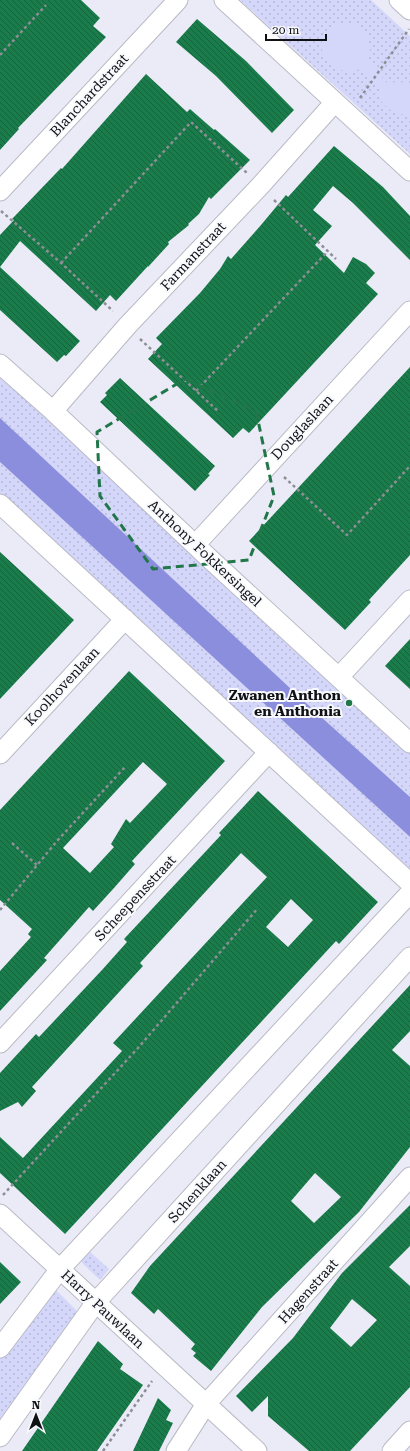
<svg xmlns="http://www.w3.org/2000/svg" width="410" height="1451" font-family="'Roboto Serif',serif">
	<style>
		.grass { fill: url(#grass-dots) }
		.green { fill: #d4d7f9 }
		.water { fill: #8b8edd }
		.building { fill: url(#building-back-hatch); fill-rule: evenodd }
		.lines { fill: none; stroke-linecap: round; stroke-linejoin: round }
		.minor-casing { stroke: #b9bac5; stroke-width: 21 }
		.path { stroke: #8e8f96; stroke-width: 2.5; stroke-dasharray: 3 3; stroke-linecap: butt }
		.minor { stroke: #fff; stroke-width: 19 }
		.marked { fill: none; stroke: #22774a; stroke-width: 3; stroke-dasharray: 8 5; stroke-linejoin: round }
		.poi-dot { fill: #22774a; stroke: #f8f9fd; stroke-width: 1.5 }
		.labels { text-anchor: middle; dominant-baseline: central; stroke-width: 4; stroke-linejoin: round; paint-order: stroke }
		.street-label { font-size: 14px; fill: #101114; stroke: #f8f9fd }
		.poi-label { font-size: 14px; font-weight: bold; fill: #101114; stroke: #f8f9fd; text-anchor: end }
	</style>
	<defs>
		<pattern id="grass-dots" width="8" height="8" patternUnits="userSpaceOnUse"><rect width="8" height="8" fill="#d4d7f9"/><path d="M2 2h.1M6 6h.1" fill="none" stroke="#b5b8d5" stroke-width="1.8" stroke-linecap="round"/></pattern>
		<pattern id="building-back-hatch" width="6" height="6" patternUnits="userSpaceOnUse"><rect width="6" height="6" fill="#1a7c4b"/><path d="M-1 5l2 2M0 0l6 6M5-1l2 2" fill="none" stroke="#16643d"/></pattern>
	</defs>
	<rect width="100%" height="100%" fill="#eaebf6"/>
	<path class="grass" d="M240,0h131l39,36v118z
		M0,373l350,324 -5,6 4,4 6,-5 55,51v44l-91,-82 -319,-297z
		M0,462l410,375v37l-410,-380z
		M88,1250l21,19 -9,11 -21,-20z
		M53,1287l24,24 -2,4 -75,109v-67l45,-62z"/>
	<path class="green" d="M341,23l16,2 10,10 3,15 -1,10 7,11 11,12 13,-1 10,2v31c-15,0 -19,-3 -29,-14 -1,-17 -7,-22 -20,-32 -8,2 -16,3 -24,0 -15,-5 -20,-27 -10,-39 3,-3 10,-5 14,-7z"/>
	<path class="water" d="M0,418l319,297 91,82v40l-410,-375z"/>
	<path class="building" d="M0,0h81l19,18 -7,8 13,11 -88,91 1,1 -19,21z
		M197,19l49,42 48,49 -22,23 -56,-57 -40,-34z
		M146,74l41,38 3,-3 24,21 1,-1 35,31 -39,39 -2,-2 -10,17 -11,10 1,1 -21,17 1,2 -21,23v-1l-32,35 -6,-6 -14,16 -76,-70 -20,26 80,74 -14,15 -2,-1 -7,7 -57,-52v-75l14,-15 -2,-1 49,-51 1,1z
		M334,146l49,41 27,29v44l-57,-57 -20,-17 -20,24 19,16 -17,19 29,28 9,-16 13,7 9,9 -9,10 12,11 -129,139 -6,-5 -10,10 -85,-79 14,-15 -6,-6 44,-45 20,-24 8,-13 3,3 30,-34 25,-30 2,2z
		M410,367v188l-41,45 2,2 -26,28 -96,-89z
		M120,378l95,88 -7,8 2,1 -15,16 -95,-89 7,-7 -2,-2z
		M0,552l74,68 -74,79z
		M410,639v50l-25,-23z
		M129,671l96,90 -93,100 3,3 -21,24 -21,23 -4,-4 -45,51 3,2 -47,51v-40l31,-34 -3,-3 4,-5 -32,-29v-90zM143,762l24,22 -37,39 -4,-4 -15,25 3,3 -24,26 -27,-25z
		M258,791l120,111 -39,42 -3,-3 -271,293 -65,-61v-36l23,21 99,-107 -9,-8 154,-166 -26,-24 -101,110 3,3 -111,121 4,4 -14,16 -4,-5 -18,9v-38l36,-39 3,3 63,-67 25,-28 -3,-3 97,-104 -2,-2zM291,899l22,21 -25,27 -22,-20z
		M410,985v46l-18,19 18,16v81l-51,65 -97,95 -51,64 -18,-15 3,-3 -5,-4 4,-5 -37,-35 -4,5 -23,-21 19,-27zM315,1173l26,24 -27,26 -23,-22z
		M410,1205v41l-21,21 21,19v101l-60,64h-41l-41,-35v-20l-16,16 -16,-16 57,-58 49,-65zM352,1299l25,21 -26,27 -21,-19z
		M0,1262l21,20 -21,22z
		M98,1341l25,23 -3,5 23,16 -46,66h-75z
		M158,1398l13,12 -5,10 7,3 -14,28h-26z"/>
	<g class="lines">
		<defs>
			<path id="minor" d="M224,0l186,171
				M399,0l11,10
				M0,191l178,-191
				M0,364l53,47 157,148 200,184
				M53,411l75,-86 133,-140 74,-83
				M0,504l410,379
				M195,545l215,-234
				M339,677l71,-77
				M0,754l125,-135
				M0,1043l269,-291
				M0,1214l257,237
				M0,1348l60,-79 350,-376
				M0,1437l96,-135 314,-345
				M176,1451l30,-47 204,-227
				M392,1451l18,-20"/>
		</defs>
		<use href="#minor" class="minor-casing"/>
		<path class="path" d="M0,55l46,-50
			M360,98l49,-69
			M274,200l62,59
			M1,211l60,52 52,48
			M61,263l130,-141 56,51
			M140,339l79,73
			M196,391l132,-140
			M284,477l63,58 63,-69
			M12,843l25,22
			M0,910l57,-69 68,-74
			M3,1195l135,-147 120,-140
			M103,1451l49,-70"/>
		<use href="#minor" class="minor"/>
	</g>
	<path class="marked" d="M185,379l71,32 18,85 -25,64 -96,9 -53,-73 -3,-64z"/>
	<circle class="poi-dot" cx="349" cy="703" r="4"/>
	<g class="labels">
		<g class="street-label">
			<text transform="translate(89 95) rotate(-47)">Blanchardstraat</text>
			<text transform="translate(193 256) rotate(-47)">Farmanstraat</text>
			<text transform="translate(302 427) rotate(-47)">Douglaslaan</text>
			<text transform="translate(205 553) rotate(43)">Anthony Fokkersingel</text>
			<text transform="translate(62 686) rotate(-47)">Koolhovenlaan</text>
			<text transform="translate(135 898) rotate(-47)">Scheepensstraat</text>
			<text transform="translate(197 1191) rotate(-48)">Schenklaan</text>
			<text transform="translate(308 1291) rotate(-48)">Hagenstraat</text>
			<text transform="translate(103 1309) rotate(43)">Harry Pauwlaan</text>
		</g>
		<g class="poi-label">
			<text x="341" y="695">Zwanen Anthon<tspan x="341" dy="16">en Anthonia</tspan></text>
		</g>
	</g>
	<g transform="translate(36 1415)" stroke="#f8f9fd" stroke-width="3" paint-order="stroke">
	<path d="M0-3L7 15L0 10L-7 15Z" fill="#101114"/>
	<text y="-6" font-size="11" font-weight="bold" text-anchor="middle" fill="#101114">N</text>
	</g>
	<path d="M266 34v6h60v-6" fill="none" stroke="#101114" stroke-width="2"/>
	<text x="272" y="34" font-size="12" fill="#101114" stroke="#f8f9fd" stroke-width="3" paint-order="stroke">20 m</text>
</svg>
